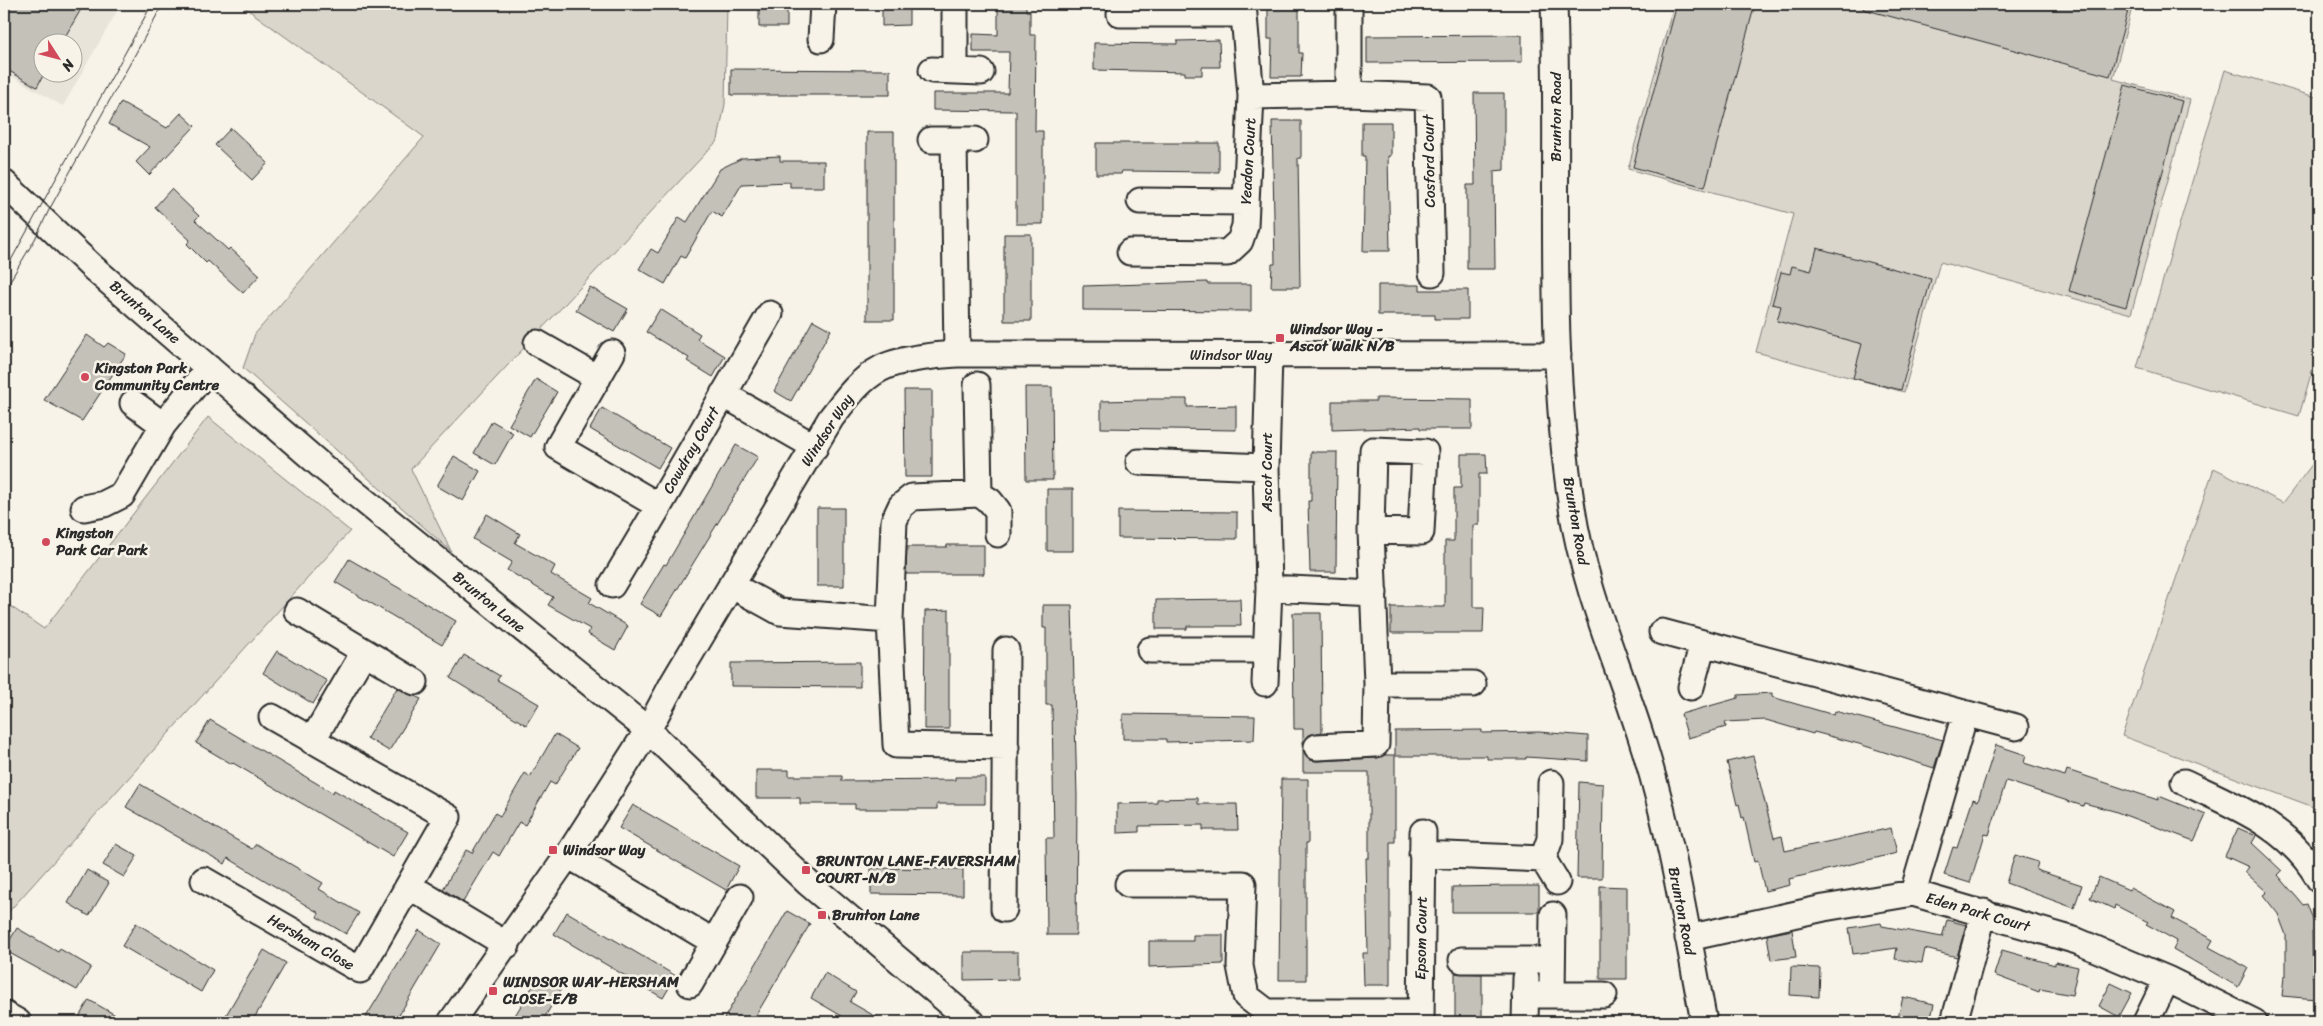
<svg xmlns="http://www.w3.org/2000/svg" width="2323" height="1026" font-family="Sriracha,sans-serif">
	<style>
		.built { fill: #e8e4da; fill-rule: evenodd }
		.green { fill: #dad6cc; stroke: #82807c }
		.building { fill: #c4c1b9; stroke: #2b2b2b }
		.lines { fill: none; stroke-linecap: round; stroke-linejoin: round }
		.minor-casing { stroke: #2b2b2b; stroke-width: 29 }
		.minor { stroke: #f7f3e8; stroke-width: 25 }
		.tram { stroke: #2b2b2b; stroke-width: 1 }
		.poi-dot { fill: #d1495b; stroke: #f7f3e8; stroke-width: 2 }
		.labels { text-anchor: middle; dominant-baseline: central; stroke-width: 5; stroke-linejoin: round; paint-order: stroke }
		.street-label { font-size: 15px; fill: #2b2b2b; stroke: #f7f3e8 }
		.poi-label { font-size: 15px; font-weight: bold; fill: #2b2b2b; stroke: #f7f3e8; text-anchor: start }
	</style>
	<rect width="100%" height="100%" fill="#f7f3e8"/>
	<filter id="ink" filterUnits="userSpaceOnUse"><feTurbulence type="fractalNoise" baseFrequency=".02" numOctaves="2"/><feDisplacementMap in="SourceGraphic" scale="10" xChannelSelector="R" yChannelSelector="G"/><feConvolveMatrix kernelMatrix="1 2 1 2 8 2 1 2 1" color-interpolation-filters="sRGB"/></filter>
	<g filter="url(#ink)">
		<path class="built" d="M4,4h117l-58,102 -59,-34zM42,42h30v30h-30z"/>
		<path class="green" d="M240,4h487l-2,100 -7,36 -307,329 40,82 -208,-183 12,-34 169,-197z
			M1674,4h459l-20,75 77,21 -59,214 -191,-52 -36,130 -148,-40 37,-138 -165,-45z
			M2225,70l94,28v248l-20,70 -162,-48z
			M208,417l142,114 -346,386v-315l40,27z
			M2319,455v354l-197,-73 92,-268 69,35z"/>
		<path class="building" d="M4,4h80l-22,38h-20v30h3l-8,15 -33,-19z
			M759,4h28v23h-28z
			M882,4h27v21l-27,1z
			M998,4h28v7h4v24h6l-1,96h8v93h-27v-113l-83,-1v-17h75l1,-41h-36v-18l25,1z
			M1268,4h31v49h3l-1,24h-30l1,-38h-4z
			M1677,4h78l-50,183 -72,-20z
			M1864,4h266l-20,72 -247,-67z
			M1522,35v27l-155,1v-27z
			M1219,40l1,27h-18v8h-17v-3l-91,-2v-27l83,1v-3z
			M731,69l159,1v25h-159z
			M2125,85l57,16 -56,206 -57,-16z
			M1474,93h30v77l-10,1 1,98h-28v-84h8z
			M121,102l46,26 14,-15 14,13 -46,49 -13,-13 14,-15 -41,-23z
			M1272,121h29v37h-3l2,129h-29l1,-23h3z
			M1362,122h29v34h-3l2,95h-27l2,-95h-3z
			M231,128l37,35 -16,17 -37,-35z
			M867,132h27v188h-27z
			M1096,143h123v29l-97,-1 -1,3h-25z
			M780,156v5h44v26h-34v-5l-48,2 -20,33 -10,-6 -27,47 -4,-2 -16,28 -26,-15 12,-20 7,4 21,-36 8,5 33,-53 22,-11z
			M171,189l28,27 -4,4 33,30 2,-2 30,27 -17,18 -35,-32 -2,2 -19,-19 3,-4 -35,-33z
			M1004,234h27v87h-27z
			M1817,248l114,31 -30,111 -48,-12 9,-34 -85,-23 4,-15 -9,-2 9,-32 9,2 2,-8 19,5z
			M1207,282v2h44v27l-168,-1v-24z
			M1378,285h42v5h48v29h-33v-4h-57z
			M590,287l38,22 -14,23 -38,-22z
			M660,309l40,25 -3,5 28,17 -12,21 -26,-16 2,-3 -43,-26z
			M813,320l18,10 -40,71 -17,-10z
			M87,335l17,12 4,-4 18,11 -44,67 -38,-21z
			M536,379l21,13 -27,45 -21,-12z
			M1025,387h27l1,93h-27z
			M904,390h28v87h-27z
			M1376,398l96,1v30h-52v-2l-88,3v-29h44z
			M1147,399h40v8l49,-1v24l-135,-2v-27l47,-1z
			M602,408l68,40 -12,20 -68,-39z
			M492,421l21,12 -18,32 -21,-12z
			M736,445l22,12 -97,159 -21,-12 24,-40 2,1z
			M1311,452h26l-1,120h-26l-2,-71h3z
			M1461,454h25l1,20h-8v51h-6v82h11l-1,26h-92v-26h54v-66h9v-53h7z
			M454,456l26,15 -17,30 -26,-15z
			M1047,489h26v62h-26z
			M817,508h27v78h-27z
			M1118,511l119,1v27l-119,-1z
			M487,514l33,20 -5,9 40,23 -4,8 41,24 -3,5 39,23 -13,24 -27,-16 2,-5 -42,-24 5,-8 -46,-27 5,-8 -39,-23z
			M947,545h37v29h-78l1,-27h40z
			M349,559l107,62 -14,24 -107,-63z
			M1240,599l1,27h-54v3h-31v-29z
			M1043,605h29l5,191 -1,139h-29l-1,-97h8l-2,-133h-6v-77h-3z
			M949,610v119h-25l1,-118z
			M1293,613h28l1,119 -13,3 -6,10v-16h-9z
			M277,651l50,30 -14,23 -50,-31z
			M464,655l36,21 -3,4 42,24 -13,21 -76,-47z
			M860,662v25l-129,-1v-23z
			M397,688l24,11 -32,52 -22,-13z
			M1772,693v4l62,18 1,-4 108,29 -9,28 -75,-24 -45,-12 -1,2 -47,-14 -41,2 1,5 -38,11 -7,-24 57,-16v-3z
			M1123,714l132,2 -1,24 -88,2v-3h-43z
			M210,720l123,73 1,-3 74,42 -15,25 -160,-94 -1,1 -36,-21z
			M1482,730v3l57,-1 49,4v25l-62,-4v2h-39v-3h-92v86h-5v143h-26l-1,-32h5l-2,-95h3v-86h-66v-23l7,11 7,1 60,-3 8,-3h10v-24z
			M555,734l23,14 -23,37 -5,-3 -25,43 -6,-3 -20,34 -6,-4 -30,50 -20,-13 23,-39 6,3 23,-40 5,3 25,-43 5,4z
			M1996,745l30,10 -2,8 41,13 2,-6 91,30 1,-4 47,19 -12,26 -80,-30 -30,-8 -1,3 -77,-25 -17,54 -4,-1 -15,49 -26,-8 9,-28 4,1 16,-49 5,2z
			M1753,756l21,82 8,-2 3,15 106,-23 6,25 -108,26 1,6 -25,6 -7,-30 -4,1 -10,-45 -2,1 -3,-14 -2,1 -10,-43z
			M756,770h33v6h53v5l113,-1v-3h30v27h-48v5h-82v-5h-55v-6h-44z
			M1281,779h27v64h-2v137h-27z
			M1579,782l24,2 -1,94h-25z
			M140,784l112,65 4,-5 67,39 -4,6 40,24 -13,21 -29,-17 2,-4 -91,-55 -3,6 -99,-57z
			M1198,798v6h39l1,26h-35v-5l-64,1v6l-22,1v-29l40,-1v-4z
			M633,805l106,61 -13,24 -107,-62z
			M2238,828l18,8 -4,7 30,28 -4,4 25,30 4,-1 10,26 -5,2 1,47h5l-2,20 -34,-3 2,-20h2v-41l-8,-21 -15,-19 4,-3 -22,-20 4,-5 -24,-11z
			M116,844l21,12 -13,21 -21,-12z
			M2015,855l23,7 -2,8 46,15 -8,23 -68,-25z
			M871,868l92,1v26l-92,-1z
			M87,870l22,13 -20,33 -21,-13z
			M2099,877l30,13 1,-2 45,24 -3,6 41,22 -4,7 39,21 -10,19 -65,-38 4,-8 -31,-17 2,-2 -33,-17 -1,4 -24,-11z
			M1509,886h30v26h-87v-25z
			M1600,886l27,1v92h-27z
			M787,911l23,13 -58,98h-30z
			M567,912l109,64 -13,22 -109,-64z
			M1947,920l19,5 -9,32 -32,-8 -3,14 -27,-4 2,-11 -44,6 -4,-26 32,-5 1,3 60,11z
			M136,923l77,47 -12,22 -79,-46z
			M17,928l41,24 2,-3 31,18 -14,23 -73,-40z
			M419,930l22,14 -46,78h-32z
			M1792,930l4,27 -25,3 -4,-25z
			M1193,935h30v29l-74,3v-26h44z
			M264,950l22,13 -34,59h-30z
			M2002,950l53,15v-3l23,5 -6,28 -32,-6 -1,3 -45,-17z
			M964,952h54v27l-54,1z
			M1791,967l29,1 -1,29 -29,-2z
			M825,973l31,19 -6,10 35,20h-33l-41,-24z
			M1455,973l27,1v48h-27z
			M539,976l22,13 -19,33h-31z
			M2111,983l21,10 -13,24 -20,-11z
			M1903,997l31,7 -4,18h-33z
			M89,1000l39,22h-52z"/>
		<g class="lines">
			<defs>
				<path id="minor" d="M1349,4v90
					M1554,4c6,167 -8,338 18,504 12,80 45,153 69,229 30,93 45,190 63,285
					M1120,14h123
					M821,39l2,-35
					M932,70l49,2
					M955,71v-67
					M1251,96l98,-2 79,3 4,176
					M931,140h44
					M954,140l3,214
					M4,183l87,83 234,203 323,261 160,153 164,139
					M1140,201l105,1
					M1130,252l97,1 13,-12 5,-15 6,-130 -8,-92
					M537,343l61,35
					M612,353l-54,94 101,59 111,-192
					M1269,355l-3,112 3,121
					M977,385l2,109
					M723,394l92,53
					M133,403l30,22
					M1139,462l127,5
					M84,508l20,-4 18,-9 41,-70 46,-57
					M1371,531l50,1 4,-80 -52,-2 -2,81 6,153h96
					M998,534v-23l-8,-10 -11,-7 -67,3 -11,9 -7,15 -4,99 6,125 110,2
					M612,585l47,-79
					M731,585l49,27 110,8
					M297,611l118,71
					M1662,632l354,95
					M1150,650h116
					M1265,683l4,-95 105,5
					M1691,687l12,-44
					M312,741l52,-89
					M1317,747l59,-3 1,-60
					M2184,782c51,24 106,45 135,97
					M1422,854l121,5 7,-20 1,-56
					M568,855l146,87
					M1543,859l14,23
					M204,880l156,90 88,-153 -176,-100
					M1128,884h115l-3,82 6,30 21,16h154
					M409,886l98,59
					M1913,893l52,-179
					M1004,909l2,-259
					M1688,938l136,-30 89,-15 164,48 90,38 87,43
					M1462,960h90
					M690,984l50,-87
					M1525,995h79
					M1552,995l1,-80
					M4,1014l14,8
					M451,1022l117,-167 80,-125 25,-47 158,-265c14,-18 28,-38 49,-49 17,-10 57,-14 77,-15l601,1
					M1421,1022l2,-190
					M1525,1022l1,-44
					M1954,1022l30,-110
					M2146,1022l21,-43"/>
			</defs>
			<use href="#minor" class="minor-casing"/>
			<use href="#minor" class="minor"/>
			<path class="tram" d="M4,273l148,-269
				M4,291l31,-52 14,-29 114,-206"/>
		</g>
	</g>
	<g class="poi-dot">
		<rect x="1275" y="333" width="10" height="10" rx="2.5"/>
		<circle cx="85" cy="377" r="5"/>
		<circle cx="46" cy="542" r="5"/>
		<rect x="548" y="845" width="10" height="10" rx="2.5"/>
		<rect x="801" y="865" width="10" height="10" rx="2.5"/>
		<rect x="817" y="910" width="10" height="10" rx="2.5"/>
		<rect x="488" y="986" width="10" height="10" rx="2.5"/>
	</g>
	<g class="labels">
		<g class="street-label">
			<text transform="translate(1556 117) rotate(-90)">Brunton Road</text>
			<text transform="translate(1248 161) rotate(-87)">Yeadon Court</text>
			<text transform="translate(1429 161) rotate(-91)">Cosford Court</text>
			<text transform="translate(145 312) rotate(41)">Brunton Lane</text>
			<text x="1231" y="355">Windsor Way</text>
			<text transform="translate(827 430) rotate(-57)">Windsor Way</text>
			<text transform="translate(691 450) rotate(-60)">Cowdray Court</text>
			<text transform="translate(1267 472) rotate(-90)">Ascot Court</text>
			<text transform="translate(1576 521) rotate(80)">Brunton Road</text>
			<text transform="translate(489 602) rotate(39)">Brunton Lane</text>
			<text transform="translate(1682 911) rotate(79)">Brunton Road</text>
			<text transform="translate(1978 912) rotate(16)">Eden Park Court</text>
			<text transform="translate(1421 938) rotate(-89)">Epsom Court</text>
			<text transform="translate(311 942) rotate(30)">Hersham Close</text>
		</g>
		<g class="poi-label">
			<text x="1290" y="329">Windsor Way -<tspan x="1290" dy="17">Ascot Walk N/B</tspan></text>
			<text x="95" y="368">Kingston Park<tspan x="95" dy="17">Community Centre</tspan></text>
			<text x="56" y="533">Kingston<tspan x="56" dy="17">Park Car Park</tspan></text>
			<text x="563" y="850">Windsor Way</text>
			<text x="816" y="861">BRUNTON LANE-FAVERSHAM<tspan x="816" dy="17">COURT-N/B</tspan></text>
			<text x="832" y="915">Brunton Lane</text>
			<text x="503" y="982">WINDSOR WAY-HERSHAM<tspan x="503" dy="17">CLOSE-E/B</tspan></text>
		</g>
	</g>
	<rect width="2323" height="1026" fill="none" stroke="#f7f3e8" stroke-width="20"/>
	<rect x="10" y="10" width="2303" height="1006" fill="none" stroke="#2b2b2b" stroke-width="2" filter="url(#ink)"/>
	<g transform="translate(58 58) rotate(126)"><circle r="24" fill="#f7f3e8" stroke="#a5a39c"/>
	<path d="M0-4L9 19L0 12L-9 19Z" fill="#d1495b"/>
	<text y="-8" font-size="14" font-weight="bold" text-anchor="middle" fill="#2b2b2b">N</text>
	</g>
</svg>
